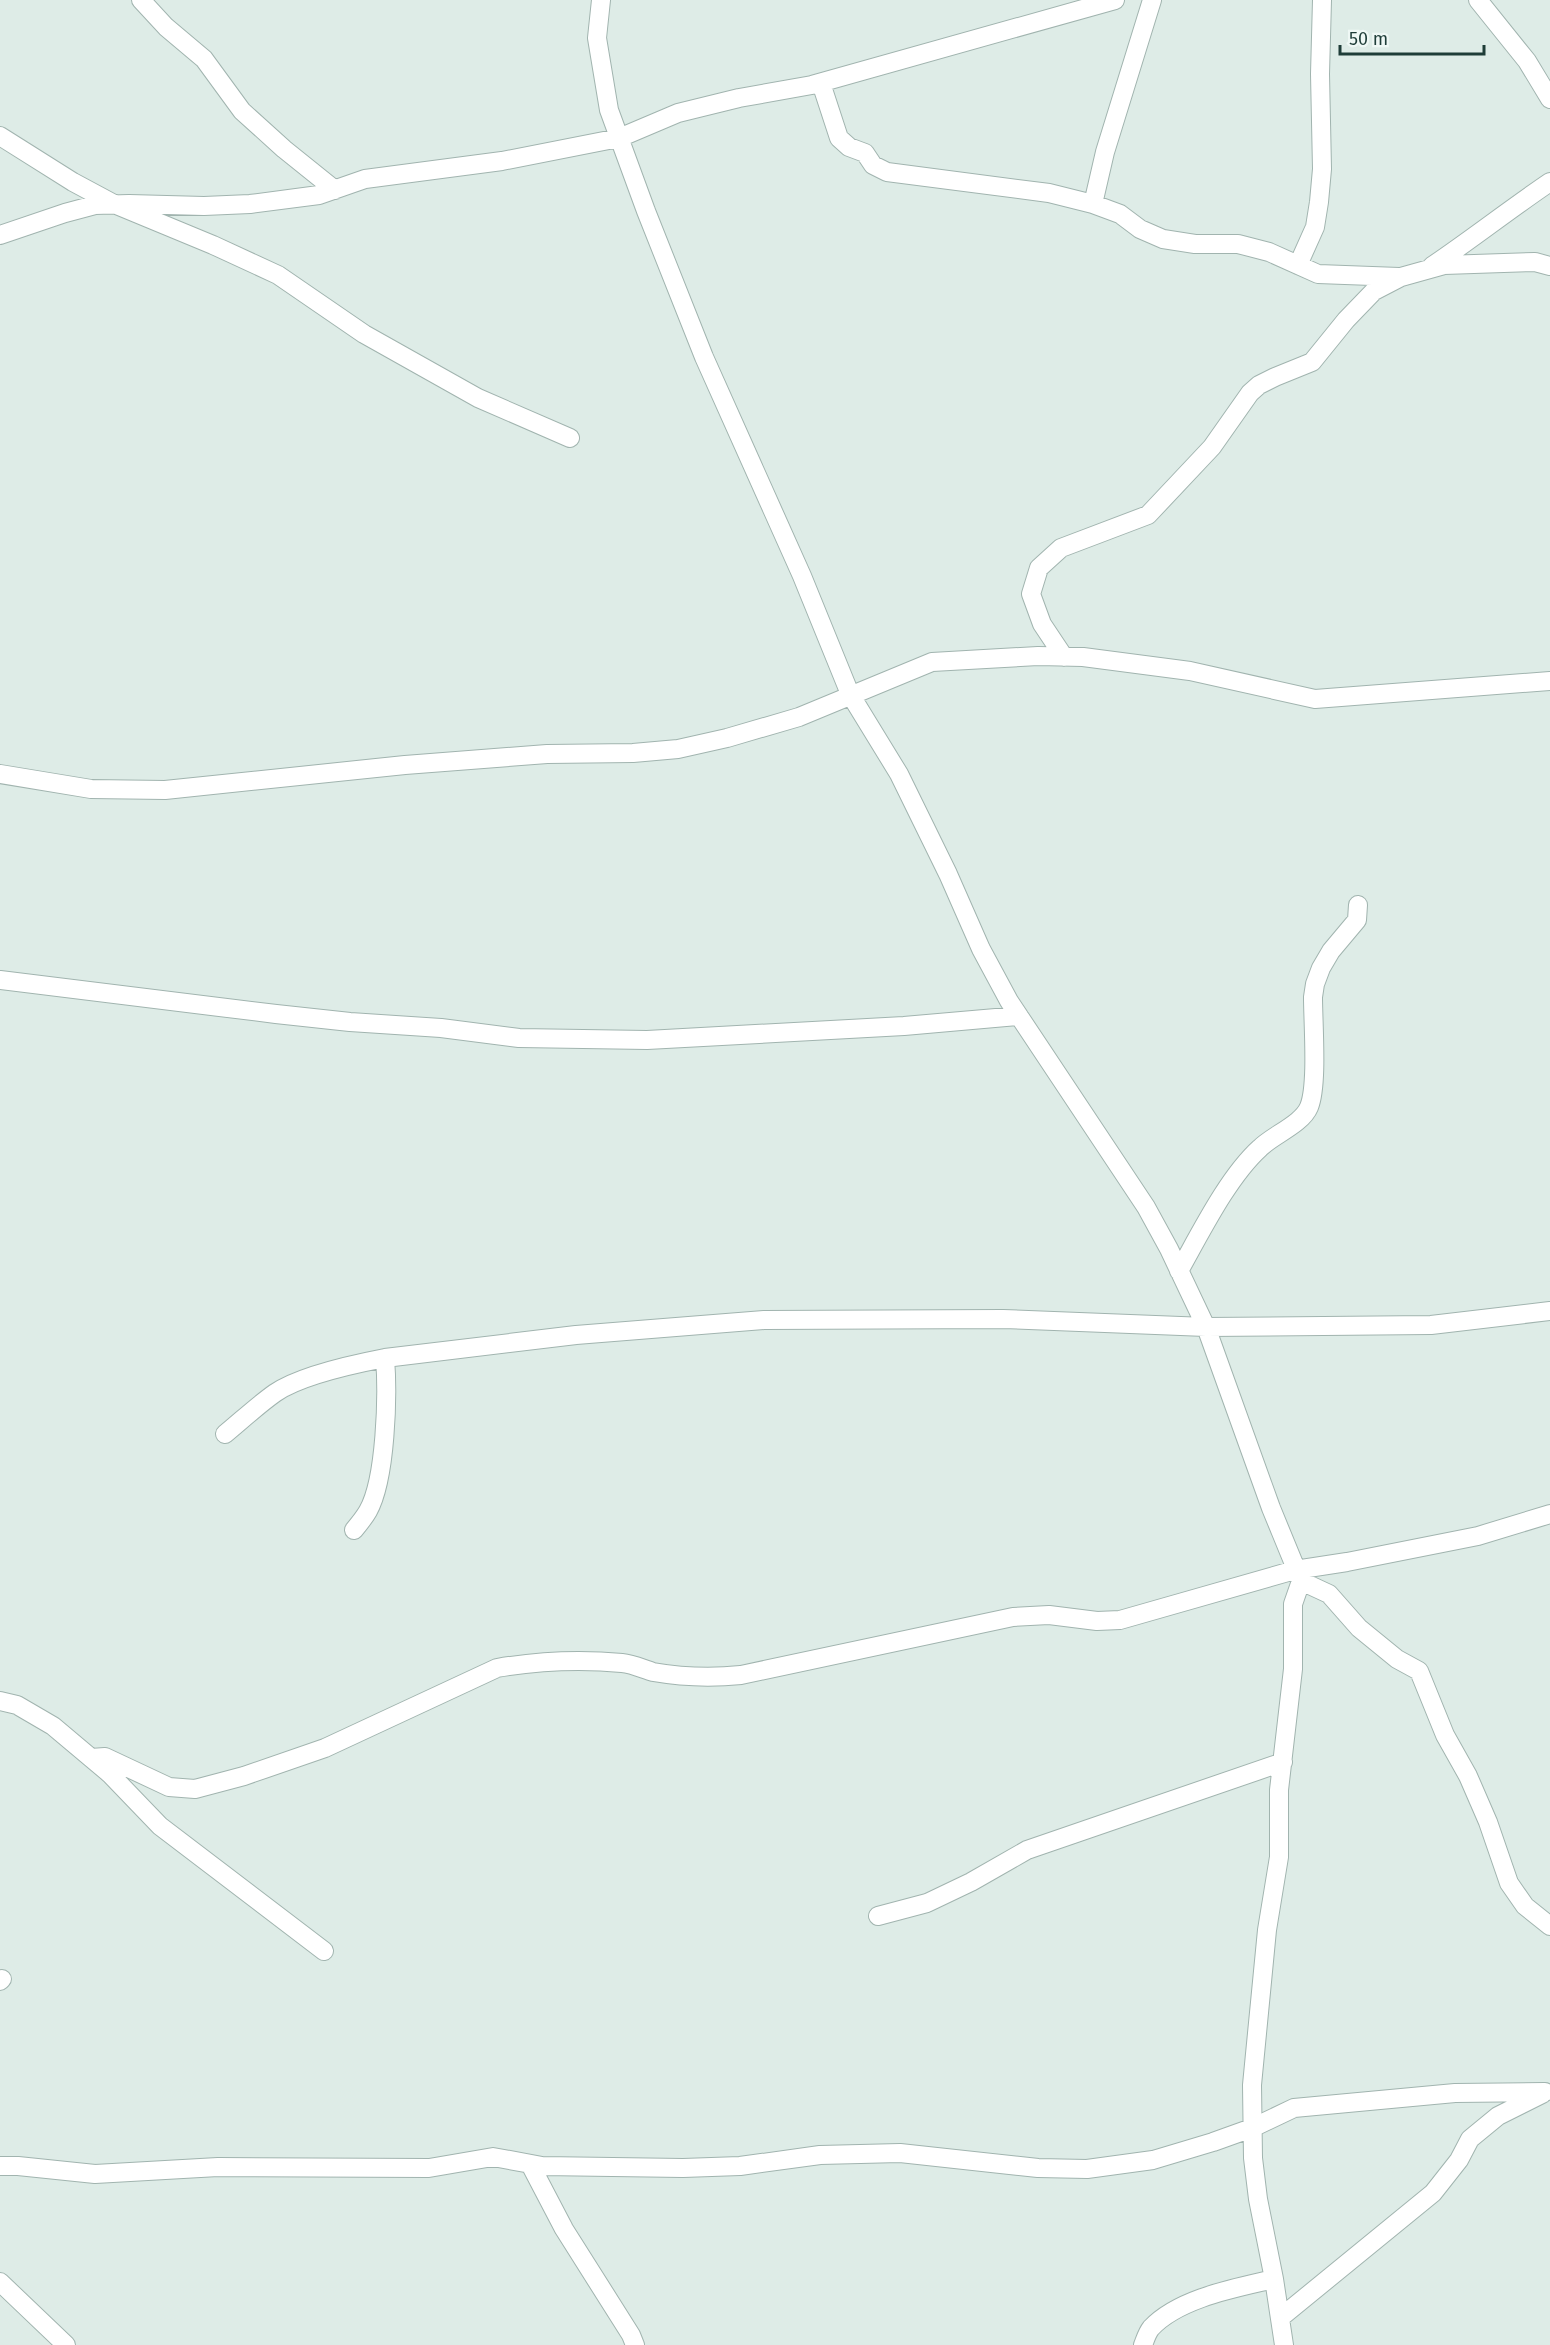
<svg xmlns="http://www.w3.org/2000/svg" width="1550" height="2345" font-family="'Fira Sans',sans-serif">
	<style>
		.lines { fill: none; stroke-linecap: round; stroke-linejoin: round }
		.minor-casing { stroke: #a1b4af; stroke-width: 20 }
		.minor { stroke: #fff; stroke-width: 18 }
	</style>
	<rect width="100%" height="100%" fill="#deece7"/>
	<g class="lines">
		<defs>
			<path id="minor" d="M141,0l25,27 38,32 38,52 42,38 51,41
				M601,0l-4,38 12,72 37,101 58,146 98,219 48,118 49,80 49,100 33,75 28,52 137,206 23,42 37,78 65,181 30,73 -8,23v65l-14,121v67l-12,73 -15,155 1,73 5,41 16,80 10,66
				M1478,0l49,61 23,38
				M821,83l18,55 10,9 16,6 8,12 14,7 162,21 44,11 27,10 20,15 23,10 32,5h43l31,8 49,22 81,3
				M0,136l73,46 41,22 99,41 65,30 86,59 114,64 92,40
				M1093,204l12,-52 47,-152
				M0,235l65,-22 30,-8 34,-1 75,2 46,-2 69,-9 46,-16 137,-18 117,-23 59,-25 61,-15 73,-13 303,-85
				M1298,265l17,-38 4,-25 3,-33 -2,-95 2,-74
				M1432,266c40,-27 78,-57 118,-84
				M1064,657l-22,-33 -11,-30 8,-26 22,-20 87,-33 64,-68 38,-54 9,-8 16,-8 37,-15 34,-42 28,-29 27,-14 43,-12 91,-3 15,4
				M0,774l91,15 74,1 240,-25 142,-11 86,-1 45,-4 49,-11 72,-21 133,-55 106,-6 45,1 107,14 125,28 235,-18
				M0,980l276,34 74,8 91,6 78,10 128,2 257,-14 115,-10
				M1179,1271c22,-39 49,-94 81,-123 13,-13 42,-24 49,-41 9,-22 4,-83 4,-110l2,-13 6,-16 10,-17 26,-31 1,-15
				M225,1434c17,-14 33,-29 50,-41 26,-18 79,-29 110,-35l191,-23 188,-15 239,-1 203,8 225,-2 119,-14
				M354,1530c5,-6 10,-12 14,-19 18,-32 20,-116 17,-153
				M1301,1581l28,13 30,34 38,31 22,12 26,64 23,41 20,46 21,61 16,23 25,20
				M0,1701l17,4 36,21 57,48 50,52 164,125
				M91,1758l14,-1 64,30 26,2 49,-13 81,-28 172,-80c41,-7 84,-9 125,-5 11,1 21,6 31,9 29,5 59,6 88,3l272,-58 36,-2 48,6 23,-1 175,-50 52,-8 131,-26 72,-22
				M878,1916l49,-13 44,-21 56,-32 256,-88
				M0,1981l2,-2
				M530,2164l34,65 67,106 4,10
				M0,2166h18l77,8 123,-7 211,1 64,-11 49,9 141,2 57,-2 80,-11 80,-2 138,15 49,1 66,-9 60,-18 39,-14 42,-20 161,-15 90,-1
				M0,2282l66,63
				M1280,2318l153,-125 26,-33 11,-21 28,-23 44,-22
				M1143,2345c2,-5 4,-12 8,-17 28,-30 85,-40 123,-49"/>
		</defs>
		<use href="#minor" class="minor-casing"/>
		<use href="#minor" class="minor"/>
	</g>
	<path d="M1340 45v9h144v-9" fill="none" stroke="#1e3d38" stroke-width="3"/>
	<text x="1349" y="45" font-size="18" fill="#1e3d38" stroke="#eff8f5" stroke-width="4.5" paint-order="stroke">50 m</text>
</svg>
